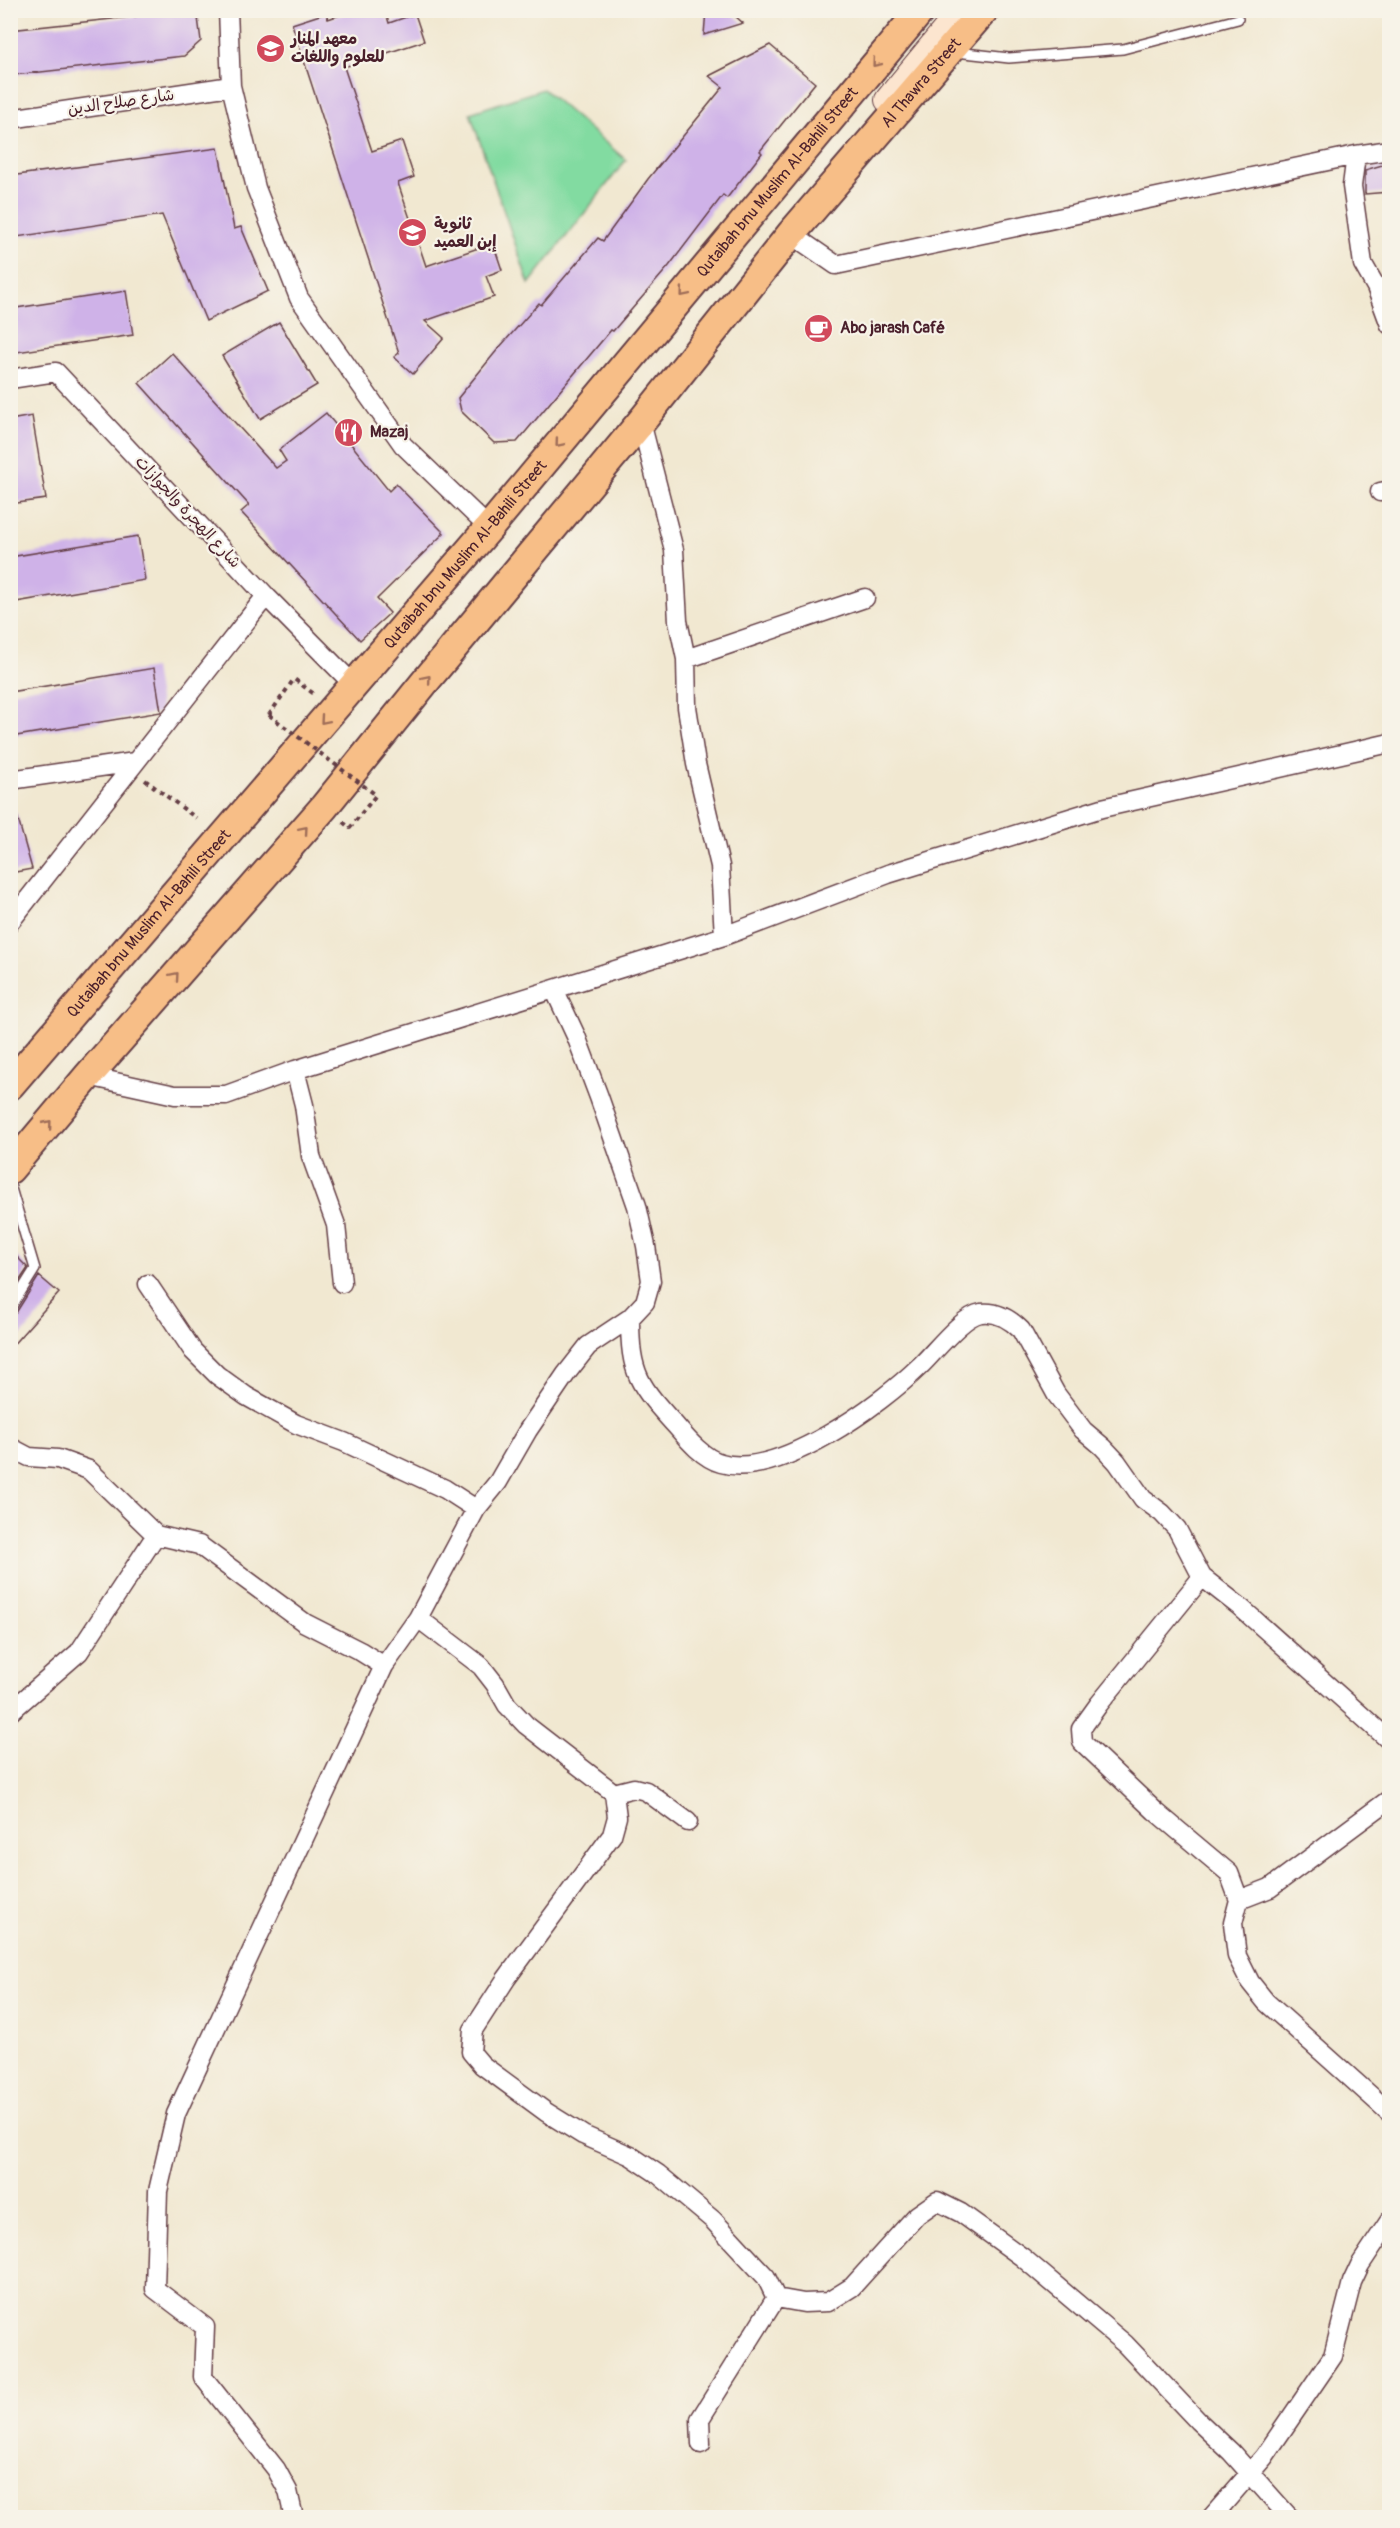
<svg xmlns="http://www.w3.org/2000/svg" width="1400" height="2528" font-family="Pangolin,'Playpen Sans Arabic',sans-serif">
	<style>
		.green { fill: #82dba1; stroke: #667d66; stroke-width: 1.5 }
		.building { fill: #cfb2e8 }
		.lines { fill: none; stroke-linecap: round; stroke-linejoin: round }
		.service-casing { stroke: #633d44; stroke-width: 12 }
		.minor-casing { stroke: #633d44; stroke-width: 21 }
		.secondary-casing { stroke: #633d44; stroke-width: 28 }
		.primary-casing { stroke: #633d44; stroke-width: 32 }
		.path { stroke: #633d44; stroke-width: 4; stroke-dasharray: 4.5 4.5; stroke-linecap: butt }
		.service { stroke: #fff; stroke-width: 9 }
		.minor { stroke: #fff; stroke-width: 18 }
		.secondary { stroke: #fce5cf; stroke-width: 26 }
		.primary { stroke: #f7be87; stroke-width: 28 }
		.path-bridge { stroke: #633d44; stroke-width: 4; stroke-dasharray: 4.5 4.5; stroke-linecap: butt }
		.oneway { stroke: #a06e59 }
		.labels { text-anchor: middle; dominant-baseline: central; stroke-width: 4.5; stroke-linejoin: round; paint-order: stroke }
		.poi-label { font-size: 16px; font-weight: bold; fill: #4a1f2b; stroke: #f7f3e8; text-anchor: start }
		.street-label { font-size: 16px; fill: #4a1f2b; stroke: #f7f3e8 }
	</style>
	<rect width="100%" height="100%" fill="#f7f3e8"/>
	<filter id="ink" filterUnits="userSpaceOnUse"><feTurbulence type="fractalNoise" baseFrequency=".0167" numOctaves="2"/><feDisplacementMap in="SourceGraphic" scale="12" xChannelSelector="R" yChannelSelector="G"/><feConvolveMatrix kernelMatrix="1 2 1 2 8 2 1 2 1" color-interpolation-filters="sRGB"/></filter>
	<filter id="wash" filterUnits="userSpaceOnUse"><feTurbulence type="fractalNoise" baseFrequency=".008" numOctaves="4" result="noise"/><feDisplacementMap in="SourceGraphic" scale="24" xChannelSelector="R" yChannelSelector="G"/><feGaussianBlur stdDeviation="1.35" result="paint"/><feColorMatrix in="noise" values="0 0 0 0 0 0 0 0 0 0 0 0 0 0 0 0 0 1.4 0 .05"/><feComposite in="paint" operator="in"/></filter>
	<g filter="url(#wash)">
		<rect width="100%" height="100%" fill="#f1e8d1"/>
		<path class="green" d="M543,89l83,71 -97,124 -59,-171z"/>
		<g id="blocks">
			<path class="building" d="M166,10h31l4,31 -17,15 -170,19 -4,-45 130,-14z
				M355,10h30l4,13 26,-9 9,27 -80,26 28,84 30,-10 12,36 -16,6 28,83 67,-23 9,27 -16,6 8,21 -69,24 19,17 -31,36 -19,-17 5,-4 -107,-329 34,-11 2,6z
				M706,10h22l15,13 -39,12z
				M770,45l45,38 -55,68 2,2 -35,45 -4,-3 -54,71 -56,65 -2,-1 -94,112 -23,1 -33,-32 -3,-13 40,-49 41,-46 2,2 57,-67 5,3 45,-62 75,-92 -14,-11z
				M218,148l16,81 7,-2 27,64 -62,30 -44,-106 -152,23v-62z
				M1389,163v29l-24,2v-24z
				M126,291l7,44 -123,18v-44z
				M279,322l38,63 -57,34 -38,-63z
				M172,353l104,115 10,-7 -7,-11 47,-37 63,78 7,-7 48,49 -67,66 13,14 -30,27 -119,-128 8,-7 -110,-122z
				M32,416l14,83 -36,5v-84z
				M138,536l7,44 -135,23v-46z
				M154,668l7,44 -151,25v-45z
				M10,812h6l16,57 -22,4z
				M10,1250l18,18 -18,27z
				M39,1276l20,17 -49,55v-32l6,-3z"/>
		</g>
	</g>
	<g filter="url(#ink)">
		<use href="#blocks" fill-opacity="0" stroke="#633d44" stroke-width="1.5"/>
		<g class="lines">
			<defs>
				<path id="service" d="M956,52l53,6 114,-9 115,-30
					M10,1185l25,84 -25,40"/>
				<path id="minor" d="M228,10l3,76 25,102 43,110 104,147 86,83
					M10,119l221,-33
					M1356,155l-4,31 11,78 13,23 14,38
					M791,234l45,31 520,-110 34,-5
					M10,379l46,-7 210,224 87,88
					M641,422l33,128 4,71 8,38 1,48 9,57 24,102 4,70
					M1380,492l10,-2
					M686,659l179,-61
					M10,780l125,-18
					M10,922l256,-326
					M295,1070l9,35 7,51 25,69 6,58
					M88,1076l87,19h51l69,-25 429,-134 164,-62 214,-66 288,-65
					M148,1284l45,67 24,24 29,21 50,28 48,18 101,47 31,20
					M630,1318c0,57 9,67 46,108 12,14 27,32 45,37 57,17 160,-59 199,-97 14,-13 42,-50 61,-53 16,-2 29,6 40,17l35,64 27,36 20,17 14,15 26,37 19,14 15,16 25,48 37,29 151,135
					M10,1447l19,10 29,2 31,11 67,65
					M1202,1577l-103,127 -18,25 1,13 73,69 74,62 10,27 -6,23 4,33 13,26 16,20 124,111
					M418,1618l63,48 14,18 12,21 19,20 88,68 3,24 -5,18 -106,144 -33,51 -2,22 11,13 64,47 37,23 48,21 27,18 55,46 53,57 10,21
					M10,1712l69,-60 77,-117 43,10 106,78 55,28 24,15
					M614,1793l20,-5 12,3 42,31
					M1239,1900l31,-12 120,-89
					M776,2298l28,5 24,-1 24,-15 65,-72 20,-14 24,12 61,44 103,87 73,77 33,31 59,66
					M701,2444l-1,-25 76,-121
					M294,2518l-6,-27 -12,-22 -73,-92 2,-50 -50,-38 3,-98 18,-77 208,-448 34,-48 58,-109 22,-27 30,-52 38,-56 22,-28 42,-28 15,-16 6,-21 -5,-35 -9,-40 -38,-109 -23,-61 -21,-45
					M1211,2518l53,-61 69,-101 19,-74 8,-17 30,-45"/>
				<path id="secondary" d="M888,100l74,-90"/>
				<g id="primary">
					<path id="s1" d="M10,1085l479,-557 432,-518"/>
					<path id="s2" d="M10,1169l78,-93 236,-269 100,-124 217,-261 150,-188 193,-224"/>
				</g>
			</defs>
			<use href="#service" class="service-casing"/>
			<use href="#minor" class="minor-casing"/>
			<use href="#secondary" class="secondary-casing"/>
			<use href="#primary" class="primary-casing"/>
			<path class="path" d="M269,715l25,-36 20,15
				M145,780l51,38
				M343,822l7,6 26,-33"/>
			<use href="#service" class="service"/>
			<use href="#minor" class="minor"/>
			<use href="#secondary" class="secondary"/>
			<use href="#primary" class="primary"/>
			<path class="path-bridge" d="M269,715l107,80"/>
		</g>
		<defs><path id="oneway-chevron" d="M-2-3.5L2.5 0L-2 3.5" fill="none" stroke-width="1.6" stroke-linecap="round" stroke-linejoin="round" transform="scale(1.5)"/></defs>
		<g class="oneway">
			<use href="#oneway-chevron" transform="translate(876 63) rotate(130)"/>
			<use href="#oneway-chevron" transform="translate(684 293) rotate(130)"/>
			<use href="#oneway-chevron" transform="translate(559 443) rotate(130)"/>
			<use href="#oneway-chevron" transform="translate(427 679) rotate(-50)"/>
			<use href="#oneway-chevron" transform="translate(324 720) rotate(131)"/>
			<use href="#oneway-chevron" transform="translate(304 830) rotate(-49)"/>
			<use href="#oneway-chevron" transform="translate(175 976) rotate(-49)"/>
			<use href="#oneway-chevron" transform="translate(48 1124) rotate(-50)"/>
		</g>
	</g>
	<defs>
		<symbol id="school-disc" viewBox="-11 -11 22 22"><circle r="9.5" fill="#d1495b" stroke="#f7f3e8"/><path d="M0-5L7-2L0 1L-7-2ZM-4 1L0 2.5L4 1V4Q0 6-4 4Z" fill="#fff"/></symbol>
		<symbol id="cafe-disc" viewBox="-11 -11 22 22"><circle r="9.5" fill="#d1495b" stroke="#f7f3e8"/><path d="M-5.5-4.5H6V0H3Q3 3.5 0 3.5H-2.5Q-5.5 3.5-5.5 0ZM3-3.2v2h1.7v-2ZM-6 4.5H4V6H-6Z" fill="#fff"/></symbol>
		<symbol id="restaurant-disc" viewBox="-11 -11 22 22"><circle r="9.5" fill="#d1495b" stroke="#f7f3e8"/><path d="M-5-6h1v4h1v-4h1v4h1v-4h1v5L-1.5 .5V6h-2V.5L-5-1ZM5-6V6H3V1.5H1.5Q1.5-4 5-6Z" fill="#fff"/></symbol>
	</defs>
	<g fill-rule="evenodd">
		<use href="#school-disc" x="254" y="32" width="33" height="33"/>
		<use href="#school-disc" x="396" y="216" width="33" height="33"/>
		<use href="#cafe-disc" x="802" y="312" width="33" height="33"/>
		<use href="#restaurant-disc" x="332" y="416" width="33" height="33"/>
	</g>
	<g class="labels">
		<g class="poi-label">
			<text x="291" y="39">معهد المنار<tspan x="291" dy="18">للعلوم واللغات</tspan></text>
			<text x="434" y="224">ثانوية<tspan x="434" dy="18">إبن العميد</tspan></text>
			<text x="840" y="328">Abo jarash Café</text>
			<text x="370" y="432">Mazaj</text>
		</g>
		<g class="street-label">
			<text stroke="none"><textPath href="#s2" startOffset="1418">Al Thawra Street</textPath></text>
			<text transform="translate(121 102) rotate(-8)">شارع صلاح الدين</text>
			<text stroke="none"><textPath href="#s1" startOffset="1185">Qutaibah bnu Muslim Al-Bahili Street</textPath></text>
			<text transform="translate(188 512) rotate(47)">شارع الهجرة والجوازات</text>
			<text stroke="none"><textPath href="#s1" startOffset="699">Qutaibah bnu Muslim Al-Bahili Street</textPath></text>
			<text stroke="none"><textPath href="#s1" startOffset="213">Qutaibah bnu Muslim Al-Bahili Street</textPath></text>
		</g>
	</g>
	<rect width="1400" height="2528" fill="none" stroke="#f7f3e8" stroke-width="36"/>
</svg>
